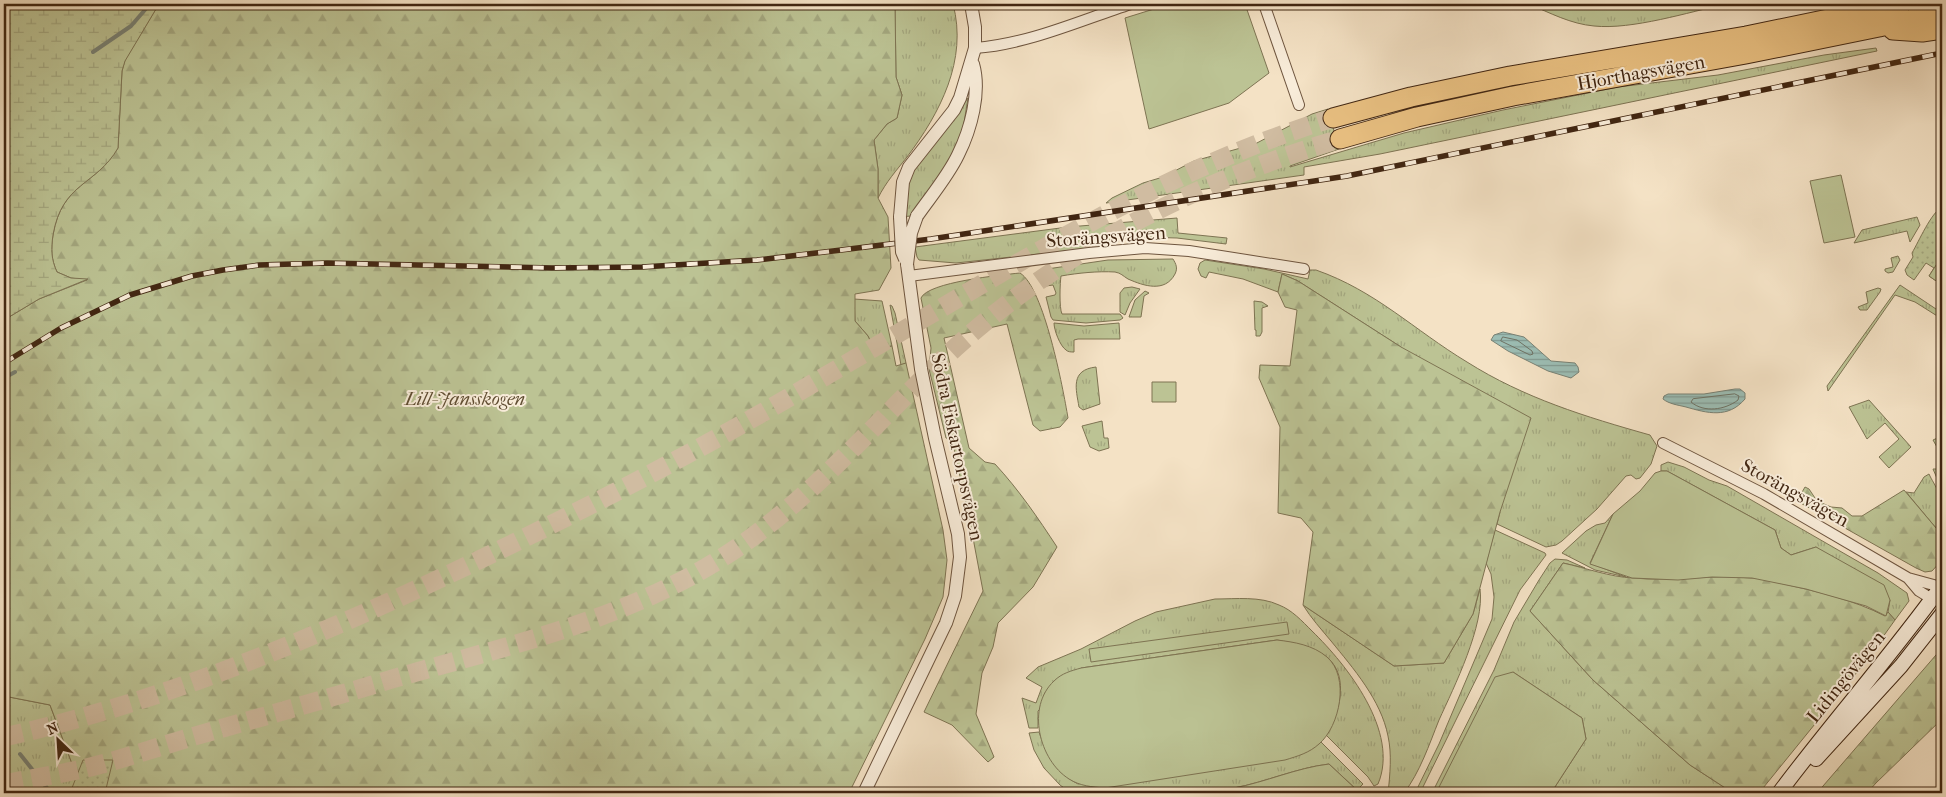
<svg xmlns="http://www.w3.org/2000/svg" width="1946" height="797" font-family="'IM FELL French Canon',serif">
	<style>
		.grass { fill: url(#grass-tufts); stroke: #7e7453 }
		.forest { fill: url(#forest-firs); stroke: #7e7453 }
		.wetland { fill: url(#wetland-marsh); stroke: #7e7453 }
		.park { fill: url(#park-dots); stroke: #7e7453 }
		.pitch { fill: #bcc394; stroke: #7e7453 }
		.water { fill: url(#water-rules); stroke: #788174 }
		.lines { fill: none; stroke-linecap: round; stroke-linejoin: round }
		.shore { stroke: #6e7264; stroke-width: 1 }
		.stream { stroke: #788174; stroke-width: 4 }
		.motorway-tunnel { stroke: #d0bca1; stroke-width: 19; stroke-dasharray: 19 9; stroke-linecap: butt }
		.minor-casing { stroke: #6e553f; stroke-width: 12 }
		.tertiary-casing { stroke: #6e553f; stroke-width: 14 }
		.secondary-casing { stroke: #412612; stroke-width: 16 }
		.motorway-casing { stroke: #412612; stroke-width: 21 }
		.minor { stroke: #f8ecd9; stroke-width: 10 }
		.tertiary { stroke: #f8ecd9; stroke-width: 12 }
		.secondary { stroke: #f8ecd9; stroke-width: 14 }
		.motorway { stroke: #eac182; stroke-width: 19 }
		.rail-casing { stroke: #412612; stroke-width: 5.5 }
		.rail { stroke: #f8ecd9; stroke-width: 4; stroke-dasharray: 11; stroke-linecap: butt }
		.tertiary-bridge-casing { stroke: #6e553f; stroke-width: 14; stroke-linecap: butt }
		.tertiary-bridge { stroke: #f8ecd9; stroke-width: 12 }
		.labels { text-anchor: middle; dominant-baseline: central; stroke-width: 4; stroke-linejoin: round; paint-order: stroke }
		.street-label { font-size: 19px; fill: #412612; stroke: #f8ecd9 }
		.park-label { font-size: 19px; font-style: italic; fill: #604d32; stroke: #f8ecd9 }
	</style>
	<defs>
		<pattern id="grass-tufts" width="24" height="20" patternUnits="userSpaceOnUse" patternTransform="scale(1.25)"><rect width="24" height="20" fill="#bcc394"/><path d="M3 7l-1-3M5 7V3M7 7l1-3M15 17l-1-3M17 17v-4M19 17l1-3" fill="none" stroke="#a3a77f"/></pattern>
		<pattern id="forest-firs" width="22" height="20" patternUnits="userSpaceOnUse" patternTransform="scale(1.25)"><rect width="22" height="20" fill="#bcc394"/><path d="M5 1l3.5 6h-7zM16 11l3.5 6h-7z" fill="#a3a77f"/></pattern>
		<pattern id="wetland-marsh" width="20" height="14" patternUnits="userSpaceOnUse" patternTransform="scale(1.25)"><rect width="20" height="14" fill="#bcc394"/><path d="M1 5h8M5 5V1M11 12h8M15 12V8" fill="none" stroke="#a3a77f"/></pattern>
		<pattern id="park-dots" width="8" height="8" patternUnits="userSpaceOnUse" patternTransform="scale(1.25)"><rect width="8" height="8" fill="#bcc394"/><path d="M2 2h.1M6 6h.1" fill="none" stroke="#a3a77f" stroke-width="1.8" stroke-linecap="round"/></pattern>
		<pattern id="water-rules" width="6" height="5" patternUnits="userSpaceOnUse" patternTransform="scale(1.25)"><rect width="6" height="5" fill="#9cbeb5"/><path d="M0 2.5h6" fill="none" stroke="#819a92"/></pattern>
	</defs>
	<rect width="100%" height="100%" fill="#f4e2c5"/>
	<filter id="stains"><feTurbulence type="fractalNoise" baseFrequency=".004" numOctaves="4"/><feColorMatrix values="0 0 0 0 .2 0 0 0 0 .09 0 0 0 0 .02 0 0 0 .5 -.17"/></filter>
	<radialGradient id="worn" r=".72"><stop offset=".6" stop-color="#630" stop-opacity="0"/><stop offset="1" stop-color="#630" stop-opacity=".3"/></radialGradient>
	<path class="grass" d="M895,4h58c15,56 -13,109 -46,153 -11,14 -21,25 -29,41v-29l-4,-29 13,-16 10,-6 5,-23 -6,-18z
		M1529,4h197c-37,8 -94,26 -132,22 -23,-2 -44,-13 -65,-22z
		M1876,48l1,3 -497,103 -76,13v8l-198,28 6,-5 31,-15 20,-6 31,-16 61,-17 57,-30 16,-5 11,40 -49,17v1l114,-34 99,-23 115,-23 100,-12 106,-20z
		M968,98l-6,37 -12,24 -38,57 -16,1 5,-30z
		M1917,217l3,8 -10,17 -3,-11 -53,12 8,-13z
		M1177,218l1,15 49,5 -1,6 -49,-6 -36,-1 -54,5 -2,7 -129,14 -37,-3 -2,-3 -2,-10 153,-20z
		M1898,256l2,4 -7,12 -5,1 -3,-2v-2l8,-2 -2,-9z
		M1173,259c3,5 5,9 2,15 -10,19 -31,12 -47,5 -5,-3 -7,-6 -13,-7 -17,-1 -37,1 -54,4 -1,6 -2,32 1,38h58l3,4 -3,2 -34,3 -33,-3 -2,-3 -5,-20 9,-2 1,-2 -3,-8 -7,1 -2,-2 3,-3 -2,-6h-3l-1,-2 6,-4 61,-9z
		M1205,260l59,9 44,10 2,-9h6c60,21 98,60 151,92 57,36 119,55 183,73l7,11 -6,18 -11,14 -4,1 -5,-4 -5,1 -29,33 -35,32 -6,4 -10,2 -49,-23 3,-12 -99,-165 -103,-66 -16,-7 -4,18 -35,-13 -34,-7 -3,6 -5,-2 -3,-7 2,-6z
		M1900,285l42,28v6l-27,-17 -20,-7 -67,96 -1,-5z
		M1132,287l8,2 -10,14 -5,12 -5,-3v-19l4,-5z
		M1878,288l3,1 -1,3 -13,18h-7l-2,-3 10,-4 -2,-11z
		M1145,291l4,2 -5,3 -3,21h-12l6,-17z
		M854,299l28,2 10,45 -18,4 -6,-14 -13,-15z
		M1254,301l8,1 6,4 -6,2v24l-2,4h-4v-6h-1z
		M890,305l2,1 3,7 11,50 -5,2z
		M1054,323l30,3 35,-3 1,16h-42l-4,1v12c-3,0 -6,0 -8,-2 -6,-4 -12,-20 -12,-27z
		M1096,367l4,37 -17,6 -4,-3c-3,-18 -9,-37 17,-40z
		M1869,400l42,47 -22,21 -10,-11 20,-18 -14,-16 -18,16 -18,-32z
		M1102,421l2,17h4l1,10 -10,3 -9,-4 -8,-21z
		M1942,436v20l-9,-16z
		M1668,462l16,5 25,13 18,6 151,87 29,20 2,8 -14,19 -7,-8 2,-12 -74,-53 -25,8 -10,-7 -6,-18 -108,-59h-6v-6z
		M1933,469h4l5,5v16z
		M1929,474c5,11 17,26 13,39 -1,5 -5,9 -6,15l-30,-36 8,1 10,-16z
		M1613,514l-23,49 36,14 -31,-7 -33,-17 24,-22 10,-6 9,-2z
		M1495,530l50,23 1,2 -26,35 -100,203h-5l24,-49 53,-125 2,-22 -3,-23 -5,-11z
		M1555,559l12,1 18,8 -22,-5 -33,48 63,69 97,85 43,28h-182l35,-54 -4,-21 -69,-46 -77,121h-4l62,-123 20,-48 25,-42 11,-17z
		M1480,589c5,36 -26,98 -41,131 -10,25 -19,52 -35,73h-16c2,-18 4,-39 0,-57 -7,-36 -35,-68 -57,-95 -10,-12 -20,-23 -28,-36l91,61 50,-3 29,-49z
		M1215,599c21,0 45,-3 64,6 13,5 23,16 33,26 35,34 88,101 66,153l-4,2 -6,-9 -42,-42c13,-21 24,-57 2,-77 -10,-9 -38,-16 -51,-18l-196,28 -43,43v17h-9l-7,-30 14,5 6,-16 -16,-9 12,-11 43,-18 54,-28 21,-9z
		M4,696l46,9 33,88h-69l-10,-11z
		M1039,732c8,23 17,40 39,52l243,-42 42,42 -6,6 -28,-26c-33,4 -63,18 -95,24l-4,5h-12l-3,-2 -15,2h-129l-11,-8 -16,-17 -10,-18 -5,-17z"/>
	<path class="forest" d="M159,4h736l1,73 6,18 -5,23 -10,6 -13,16 4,29v29l10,19 3,51 -12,22 -24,4v27l13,15 6,13 18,-3 4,20 10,-3 37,167 4,30 -4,37 -18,42 -76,154h-766l-33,-88 -46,-9v-376l35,-21 48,-19 -16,-2 -14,-6c-6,-13 -6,-23 -4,-37 9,-53 43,-49 65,-87l4,-77 3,-11z
		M1020,273c24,15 43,115 48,145l-8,9 -20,4 -7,-6 -26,-101 -63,14 25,110 16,14 10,2c24,26 43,54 62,83l-24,40 -35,36 -5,24 -11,26 -6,41 18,43 -6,5 -36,-37 -28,-13 59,-121 -13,-69 -18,-82 -6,-2 -17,-69 2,-21 -10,-50c7,-16 80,-23 99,-25z
		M1282,274l16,7 103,66 130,71 -31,94 -27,102 -29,49 -50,3 -91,-61 10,-73 -12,-14 -23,-5 2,-86 -21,-49 1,-13 30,1 7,-56 -12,-3 -7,-15z
		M1805,487l4,2 8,12 14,6 11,1 10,8h10l42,-26 32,38 2,-9 4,-6v47l-10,11 -7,1 -9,-4 -119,-67z
		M1563,563c23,5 47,14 70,15 40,4 79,-4 118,0 11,0 23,4 33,6 35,8 70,16 101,32l3,-4 7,8 -33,46 -103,127h-26l-43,-28 -97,-85 -63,-69z
		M1942,648v71l-66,64 -9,10h-50z"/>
	<path class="wetland" d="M4,4h155l-34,57 -3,10 -4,77c-22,38 -56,34 -65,87 -2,14 -2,24 4,37l14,6 17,1 -49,20 -35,21z"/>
	<path class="park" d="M1942,207v78l-13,-9 5,-8 -8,-5 -12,17 -7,-5 -2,-5 8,-13 -1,-4c7,-12 19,-40 30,-46z
		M83,760h30l-8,33h-35z"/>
	<path class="pitch" d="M1170,4h75l24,69 -40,30 -80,26 -24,-111z
		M1841,175l14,62 -31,6 -14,-62z
		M1942,256v29l-13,-9z
		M1152,382h24v20h-24z
		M1661,471h6l108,59 6,18 10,7 25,-8 68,38 6,15 -4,16 -20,-10 -60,-17 -54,-11 -40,-1 -34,3 -46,-2 -42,-14 23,-50 27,-23 15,-18z
		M1287,622l2,12 -198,28 -2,-13z
		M1277,640c17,2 36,5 50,17 23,20 13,69 -8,87 -10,9 -21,12 -34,16l-180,28c-13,-1 -25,-2 -36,-9 -30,-19 -43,-72 -15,-98 8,-8 17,-10 27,-13z
		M1513,672l69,46 4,21 -35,54h-115l59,-116z
		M1329,764l31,29h-130l4,-5c32,-6 62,-20 95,-24z"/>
	<path class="water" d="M1503,332l21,5 27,24 24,2 3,4 1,5 -8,6 -23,-7 -40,-20 -17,-11 3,-5z
		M1735,389h5l5,4v6c-17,20 -38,14 -59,8 -8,-2 -17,-3 -23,-8l1,-3 4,-2h36z"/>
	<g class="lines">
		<path class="shore" d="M1503,337l14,3 15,11 1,3 -3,1 -29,-14z
			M1735,394l4,2 -1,4c-13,10 -34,13 -47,2l2,-3z"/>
		<path class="stream" d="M93,52l38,-26 19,-22
			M4,378l11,-6
			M20,754l31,39"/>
		<path class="motorway-tunnel" d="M4,737c167,-37 323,-104 477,-178 104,-50 207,-103 307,-161 60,-35 119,-70 179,-105 120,-71 231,-134 366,-175
			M4,784c25,-5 50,-9 74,-14 40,-9 79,-23 117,-34 66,-19 132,-37 197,-57 121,-35 248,-62 352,-136 79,-56 141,-131 212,-196 109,-99 244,-167 384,-208"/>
		<defs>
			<path id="minor" d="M1264,4l35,101
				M975,48c54,-4 106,-28 156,-44
				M909,276l180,-23 56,-5 44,3 115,18
				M1663,443l101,51 144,84 33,9
				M1908,578l11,13 13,8"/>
			<path id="tertiary" d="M917,216c14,-20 31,-40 41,-61 13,-26 23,-63 15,-91
				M900,217l3,-35 6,-15 45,-57 6,-12 15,-50v-21l-4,-23
				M864,793l82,-170 9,-27 5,-39 -2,-23 -23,-96 -14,-69 -14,-105"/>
			<path id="secondary" d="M1816,759l85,-93 41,-52
				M1779,793c53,-71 112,-137 163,-208"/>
			<path id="motorway" d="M1893,30l29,2 20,-3
				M1333,118l78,-21 99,-21 236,-40 155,-32
				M1340,139l77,-22 96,-21 233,-42 133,-27 63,-15"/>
		</defs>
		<use href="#minor" class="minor-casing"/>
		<use href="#tertiary" class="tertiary-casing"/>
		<use href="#secondary" class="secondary-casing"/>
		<use href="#motorway" class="motorway-casing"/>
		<use href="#minor" class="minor"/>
		<use href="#tertiary" class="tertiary"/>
		<use href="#secondary" class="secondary"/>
		<use href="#motorway" class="motorway"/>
		<defs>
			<path id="rail" d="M4,363l57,-35 69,-33 62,-19 31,-6 36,-5 68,-2 225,5 90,-1 115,-7 76,-9 98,-12 416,-63 595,-123"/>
		</defs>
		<use href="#rail" class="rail-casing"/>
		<use href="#rail" class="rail"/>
		<defs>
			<path id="tertiary-bridge" d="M900,217l2,35 3,7
				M907,264l4,-31 6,-17"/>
		</defs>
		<use href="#tertiary-bridge" class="tertiary-bridge-casing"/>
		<use href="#tertiary-bridge" class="tertiary-bridge"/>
	</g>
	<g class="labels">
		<g class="street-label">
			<text transform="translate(1641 73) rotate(-10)">Hjorthagsvägen</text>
			<text transform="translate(1106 237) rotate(-4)">Storängsvägen</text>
			<text transform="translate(957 447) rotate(78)">Södra Fiskartorpsvägen</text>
			<text transform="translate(1795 493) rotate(29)">Storängsvägen</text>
			<text transform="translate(1846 677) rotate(-51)">Lidingövägen</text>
		</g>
		<g class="park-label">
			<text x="465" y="399">Lill-Jansskogen</text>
		</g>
	</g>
	<rect width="1946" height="797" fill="none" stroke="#f4e2c5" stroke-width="20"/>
	<rect x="5" y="5" width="1936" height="787" fill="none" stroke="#412612" stroke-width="2.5"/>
	<rect x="10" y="10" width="1926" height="777" fill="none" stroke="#412612"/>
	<g transform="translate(58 740) rotate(335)" stroke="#f8ecd9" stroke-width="4" paint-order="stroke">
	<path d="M0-4L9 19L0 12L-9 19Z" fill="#412612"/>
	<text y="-8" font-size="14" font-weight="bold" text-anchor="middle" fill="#412612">N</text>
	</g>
	<rect width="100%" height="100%" filter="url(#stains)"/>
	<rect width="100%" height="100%" fill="url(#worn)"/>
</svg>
